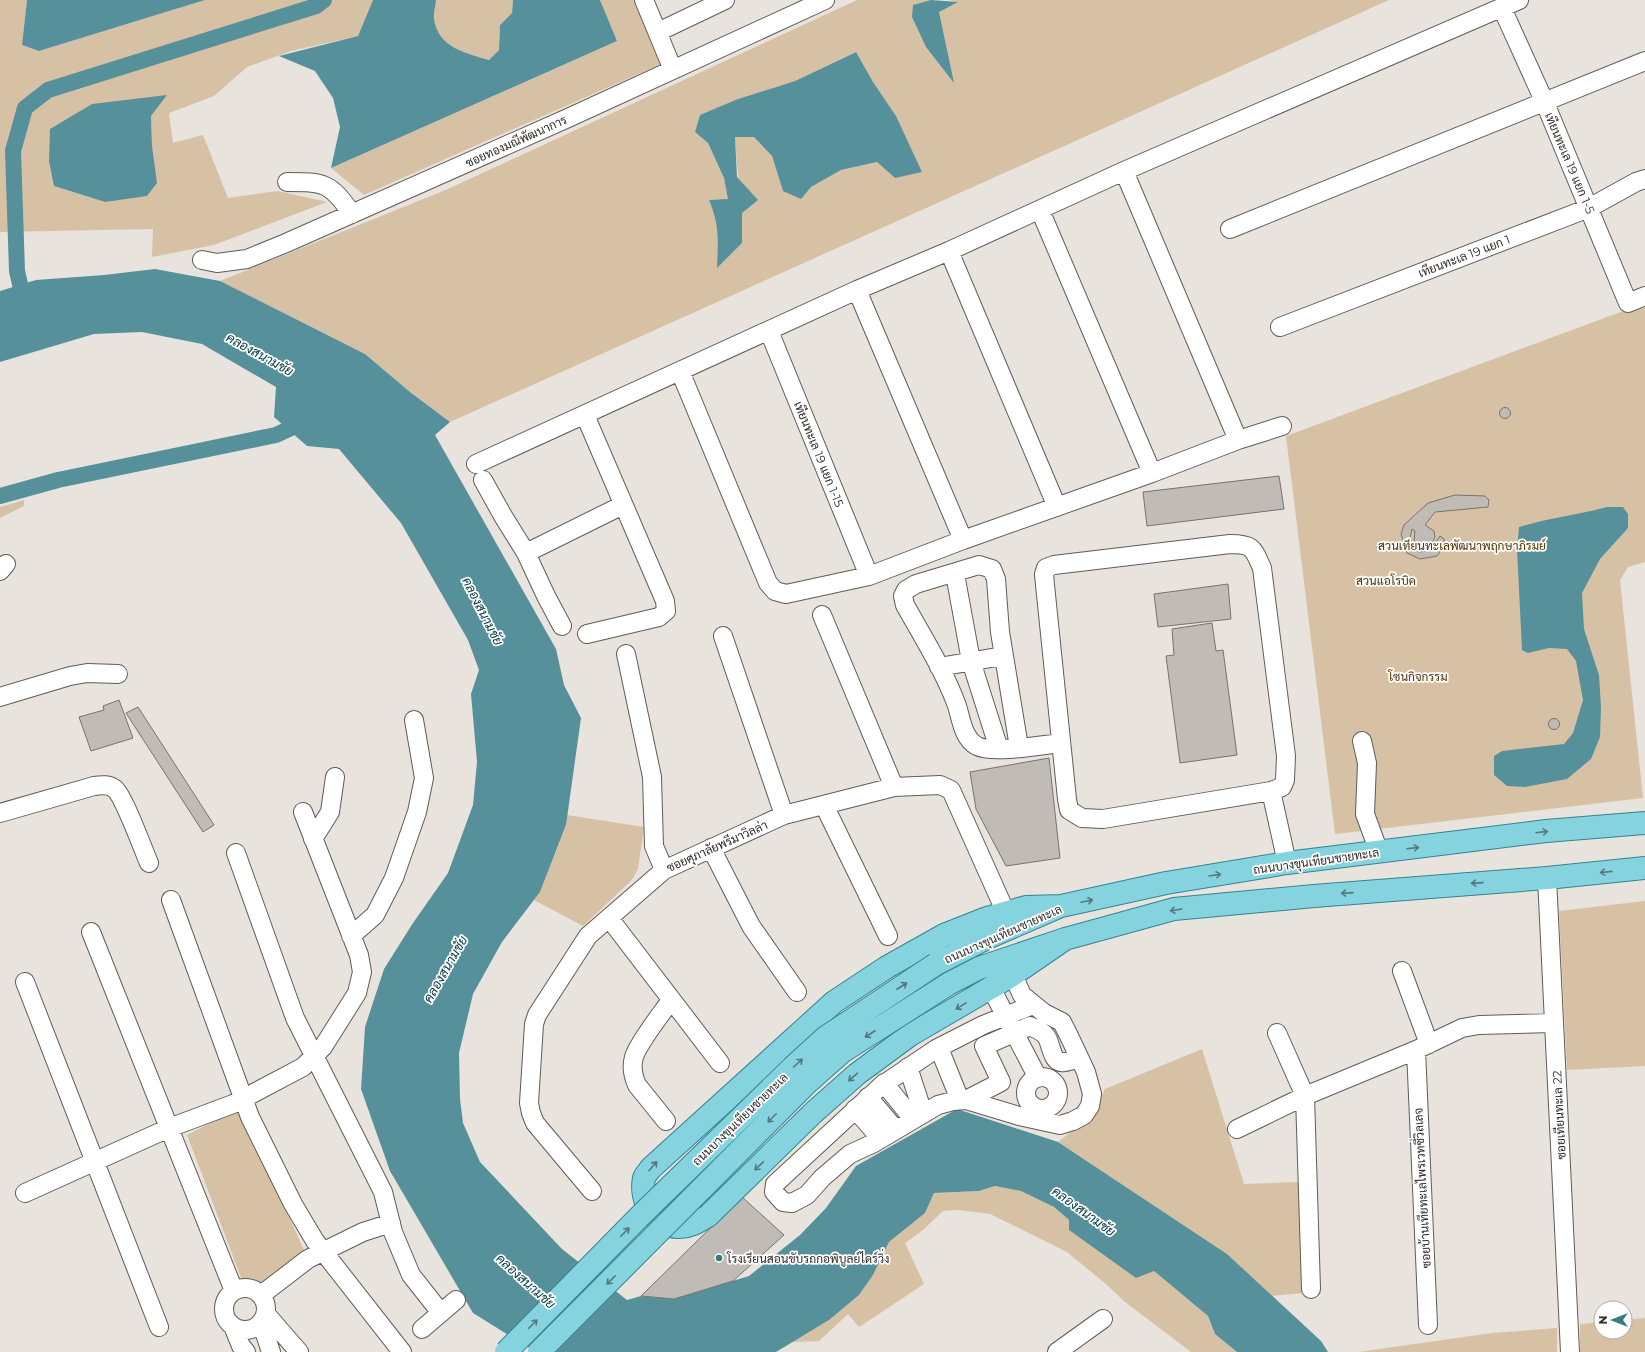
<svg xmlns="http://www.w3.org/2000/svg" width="1645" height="1352" font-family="Montserrat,Sarabun,sans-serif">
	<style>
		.green { fill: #d7c1a5; fill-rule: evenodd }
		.water { fill: #56919b }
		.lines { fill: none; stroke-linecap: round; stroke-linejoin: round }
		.canal { stroke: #56919b; stroke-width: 16 }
		.building { fill: #c0bbb5; stroke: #76726c }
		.minor-casing { stroke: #605c57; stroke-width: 20 }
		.major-casing { stroke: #328591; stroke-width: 24 }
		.minor { stroke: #fff; stroke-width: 18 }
		.major { stroke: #85d3de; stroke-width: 22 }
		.major-bridge-casing { stroke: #328591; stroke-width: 24; stroke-linecap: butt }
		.major-bridge { stroke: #85d3de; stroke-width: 22 }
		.oneway { stroke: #56787c }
		.poi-dot { fill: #347b86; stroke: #fff; stroke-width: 1.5 }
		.labels { text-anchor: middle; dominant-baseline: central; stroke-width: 3.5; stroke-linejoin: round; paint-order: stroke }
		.street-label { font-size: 12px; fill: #2f2d2b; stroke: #fff }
		.park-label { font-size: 12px; fill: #513400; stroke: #fff }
		.poi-label { font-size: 12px; fill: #2f2d2b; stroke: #fff; text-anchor: start }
		.water-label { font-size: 13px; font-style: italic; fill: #003a42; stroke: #fff }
	</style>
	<rect width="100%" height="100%" fill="#e8e3dd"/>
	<path class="green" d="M0,0h27l-5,45 17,6 166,-51h168l-15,36 -67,15 -44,16 -33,29 -45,17 4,30 30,-8 25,63 50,-7 49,11 -113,43 -62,12 1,-28 -153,3zM166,96l-15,20 1,30 -47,56 -51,-16z
		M436,0h77l-1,13 -12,12 -1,25 -10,10c-24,-7 -51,-13 -55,-41 -1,-6 2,-13 2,-19z
		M600,0h34l27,64 -297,131 -33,-27 286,-127z
		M857,0h74l-17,5 29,29 -4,-23 19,-9 -11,-2h442l-939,422 -40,-30 -45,-38 -145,-73 228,-92zM855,52l18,30 22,96 -18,-16 -36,8 -30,17 -28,4 -11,-35 -18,-19h-19c2,35 7,70 7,106l-25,25 2,-34 -4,-18 -6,-16h20l-5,-22 -16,-35 -13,-11 43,-33 57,-18z
		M1645,303v259l-17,5 -8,13 23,218 -308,36 -49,-398z
		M24,500v6l-24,12v-11z
		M567,815l77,12 -6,42 -7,12 -48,45 -49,-26 6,-8 26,-66z
		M1645,901v165l-78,4 -8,-159z
		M1202,1049l42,135 54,-2 6,111 -33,3 -44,-42 -169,-112 35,-28 12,-25z
		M238,1109l6,9 60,132 -42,36 -20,-6 -55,-145z
		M995,1186l26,5 33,16 15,13 85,51 54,45 7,18 22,18h-46l-66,-50 -18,-17 -40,-33 -77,-38 -32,-4 -15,1 -20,19 -18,13 19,41 -65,43 -11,-13 -29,27 -27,1 37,-22 30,-25 14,-20 16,-33 36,-29 9,-20 45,-2z
		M1645,1318v34h-65v-28l21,-2v10h24v-12z
		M1557,1328v24h-199l134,-19z"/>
	<path class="water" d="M27,0h178l-166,51 -17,-6z
		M373,0h63c0,6 -3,13 -2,19 4,28 31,34 55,41l10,-10 1,-25 12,-12 1,-13h87l17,41 -286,127 9,-41 -7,-29 -18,-27 -36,-15 79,-20z
		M931,0l27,2 -19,10 15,71 -28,-36 -14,-30 1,-12z
		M856,52l17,30 23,34 26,56 -27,6 -18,-16 -36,8 -30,17 -10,12 -18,-8 -11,-35 -18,-19h-19l2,40 21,23 -16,13v30l-25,25c1,-29 3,-41 -8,-68l19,-1 -4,-21 -16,-35 -13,-11 5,-17 38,-16 57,-18z
		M167,95l-16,21 1,30 5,37 -10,13 -42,6 -51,-16 -5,-25 1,-32 42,-25z
		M155,269l65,12 145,73 45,38 40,30 -15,13 121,214 8,36 17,33 -15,107 -26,67 -38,50 -29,52 -14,59 1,46 3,24 17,39 82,87 65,51 14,-4 33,3 75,-23 51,-41 26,-27 30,-42 101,-57 101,33 169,112 94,87 7,11h-91l-22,-18 -7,-18 -54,-45 -18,7 -67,-48v-10l-15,-13 -33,-16 -26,-5 -16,5 -45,2 -9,20 -36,29 -16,33 -14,20 -30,25 -53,32h-240l-63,-39 -83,-142 -29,-82 4,-62 19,-58 29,-46 35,-50 25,-68 4,-43 -6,-68 8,-24 -11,-30 -67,-117 -62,-74 -32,-3 -33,-29 2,-30 -74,-43 -60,-12 -48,2 -94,28v-71l36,-11 68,-5z
		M1607,507h16l5,7v14l-28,31 -18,34 2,36 15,46 2,33 -1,29 -9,22 -24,20 -42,8 -18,-1 -13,-11v-19l8,-5 62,-7 9,-11 10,-33 -7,-39 -9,-12 -18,-1 -21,5 -6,-3 -5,-101 2,-22c29,-9 59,-12 88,-20z"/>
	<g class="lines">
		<path class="canal" d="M25,306l-8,-35 -4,-120 12,-43 23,-18 268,-84 8,-6
			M0,496l58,-16 218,-45 32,-15"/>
	</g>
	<path class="building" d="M1499.5 413a5.5 5.5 0 1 1 11 0a5.5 5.5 0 1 1-11 0Z
		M1279,476l5,33 -137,17 -4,-34z
		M1455,495l30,1 4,4 -1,7 -53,5 -10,13 9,6 1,6 -4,9 -7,3 -7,-5 -3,-4 1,-9 -3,-2 -2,9 4,10 6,4 10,-2 10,-14 4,3v7l-7,10 -17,3 -13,-6 -6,-19 3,-9 24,-22z
		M1228,584l3,35 -73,8 -4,-33z
		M1212,623l4,28 7,-1 14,105 -57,8 -14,-107 8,-1 -2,-26z
		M119,700l14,38 -42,13 -12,-34 25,-7 -1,-4z
		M138,707l76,118 -11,7 -77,-119z
		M1548.5 724a5.5 5.5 0 1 1 11 0a5.5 5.5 0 1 1-11 0Z
		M1049,758l11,100 -54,8 -30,-57 -6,-37z
		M742,1197l42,38 -51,46 -59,18 -33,-3z"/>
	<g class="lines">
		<defs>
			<path id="minor" d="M644,0l29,70
				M1502,8l43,95 83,200 17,-7
				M658,32l67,-32
				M1124,171l114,269
				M287,182c37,0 43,0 65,32
				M1040,210l112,263
				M1230,229l415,-168
				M949,251l108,256
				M202,260l15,3 30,-4 39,-16 282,-125 257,-118
				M857,290l106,250
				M1280,327l309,-119 47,-26 9,-3
				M769,331l100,245
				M680,371l88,212 7,8 11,3 83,-18 94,-36 189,-67 86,-33 44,-14
				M585,415l80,186 1,10 -7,6 -72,17
				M476,464l381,-174 92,-39 175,-80 395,-171
				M483,480l20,36 23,37 20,43 16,30
				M526,553l97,-48
				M0,571l6,-7
				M955,574l16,87 28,88
				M822,615l72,172
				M723,636l61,179
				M626,654l26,123 2,69 10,24
				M939,667l64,-11
				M0,697l70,-21 17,-3 31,1
				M1362,741l5,22 -2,51 14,38
				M1019,747l-19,-115 -4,-53 -4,-10 -13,-4 -63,19 -10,6 -3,6 2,9c18,32 38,64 51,98 5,13 6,35 21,43 16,8 65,-1 84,-3
				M1271,791l-168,28 -21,-1 -13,-8 -2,-11 -22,-214 -1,-11 2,-6 8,-3 176,-21c23,0 23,4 32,24l24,188 -1,24 -3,7 -11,4 16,72
				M824,805l64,131
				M0,813l94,-27c7,-1 15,-2 21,3 9,8 28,60 34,74
				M313,839l17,-27 5,-35
				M711,848l40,78 46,66
				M236,853l59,165 88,174 10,40 18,43 30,38
				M1547,878l23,474
				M171,900l79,217 43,87 22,37 87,111
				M609,918l111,145
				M91,932l143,359
				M351,936l24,-21 19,-37 23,-66 7,-34 -10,-58
				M1402,971l27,73
				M1013,975l9,20 22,18 18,9 8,16 16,34 6,22 -2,12 -6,9 -11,6 -13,4 -41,-9 -53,-16 -13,1 -15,4 -64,38 -24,11 -28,24 -15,17 -15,8 -9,-1 -9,-10 1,-8 106,-98 55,-37 47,-24 50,-20
				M25,982l134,345
				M991,988l47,90
				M1277,1033l28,63 6,193
				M939,1048l21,52
				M1416,1050l12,275
				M908,1067l15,46
				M1026 1093a16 16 0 1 1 32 0a16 16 0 1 1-32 0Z
				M884,1083l29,36
				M868,1097l28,33
				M966,1100l35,-18 -17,-36 46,-20c6,3 12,5 16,10 6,8 5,28 18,26 5,0 11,-3 15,-5
				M855,1109l26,30
				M666,1121l-29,-36c-4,-9 -6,-18 -3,-28 4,-14 28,-44 37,-57
				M1237,1129l68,-33 111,-46 46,-22 17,-3 75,-2
				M592,1191l-57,-68 -4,-10 -2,-10 5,-79 3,-9 51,-79 76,-66 120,-55 110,-28 46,-2 11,5 55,123
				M25,1193l144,-65 64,-24 70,-37 20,-20 34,-54 5,-21 -3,-17 -56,-143
				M224 1309a21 21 0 1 1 42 0a21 21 0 1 1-42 0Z
				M261,1295l47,-36 55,-27 28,-9
				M266,1314l33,38
				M261,1322l10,30
				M233,1326l8,20 5,6
				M422,1329l34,-29
				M1057,1352l46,-33"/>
			<path id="major" d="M1061,906l-35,1 -39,11 -43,17 -57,32 -53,35 -183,166c-2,3 -6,7 -7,10 -5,23 11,50 36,49 11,0 19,-6 28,-11l105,-103 44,-39 53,-39 101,-59 54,-37
				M936,964l51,-26 74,-32 105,-23 121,-20 259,-32 99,-8
				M950,983l29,-15 86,-29 109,-30 140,-13 233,-18 98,-10"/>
		</defs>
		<use href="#minor" class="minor-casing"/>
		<use href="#major" class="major-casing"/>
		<use href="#minor" class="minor"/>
		<use href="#major" class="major"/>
		<defs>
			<path id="major-bridge" d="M506,1352l135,-137 152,-148 33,-30 110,-73
				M539,1352l268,-269 35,-31 108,-69"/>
		</defs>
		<use href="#major-bridge" class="major-bridge-casing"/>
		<use href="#major-bridge" class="major-bridge"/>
	</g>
	<defs><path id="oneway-shaft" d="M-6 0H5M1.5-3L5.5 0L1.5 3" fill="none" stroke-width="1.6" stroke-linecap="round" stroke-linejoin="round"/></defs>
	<g class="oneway">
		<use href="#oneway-shaft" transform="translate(1542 832) rotate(-7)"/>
		<use href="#oneway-shaft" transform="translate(1413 848) rotate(-7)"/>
		<use href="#oneway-shaft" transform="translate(1606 872) rotate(174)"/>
		<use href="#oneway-shaft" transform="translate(1215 875) rotate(-9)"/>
		<use href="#oneway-shaft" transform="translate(1477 883) rotate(176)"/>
		<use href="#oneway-shaft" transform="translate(1347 893) rotate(176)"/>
		<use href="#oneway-shaft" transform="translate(1087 901) rotate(-12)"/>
		<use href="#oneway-shaft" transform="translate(1176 910) rotate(171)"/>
		<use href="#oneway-shaft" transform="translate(902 986) rotate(-33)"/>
		<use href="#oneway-shaft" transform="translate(961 1006) rotate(149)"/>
		<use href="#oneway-shaft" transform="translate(870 1034) rotate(147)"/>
		<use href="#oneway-shaft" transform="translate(798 1063) rotate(-42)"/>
		<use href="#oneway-shaft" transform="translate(853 1077) rotate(139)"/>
		<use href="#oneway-shaft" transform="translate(772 1118) rotate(135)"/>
		<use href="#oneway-shaft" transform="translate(653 1166) rotate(-49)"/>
		<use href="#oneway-shaft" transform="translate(759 1166) rotate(136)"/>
		<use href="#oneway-shaft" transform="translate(625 1232) rotate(-45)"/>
		<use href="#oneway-shaft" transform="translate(611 1280) rotate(135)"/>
		<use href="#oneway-shaft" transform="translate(533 1324) rotate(-45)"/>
	</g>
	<circle class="poi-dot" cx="719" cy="1258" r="4"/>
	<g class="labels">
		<g class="street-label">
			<text transform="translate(516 141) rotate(-24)">ซอยทองมณีพัฒนาการ</text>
			<text transform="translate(1570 163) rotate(67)">เทียนทะเล 19 แยก 1-5</text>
			<text transform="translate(1464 256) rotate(-21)">เทียนทะเล 19 แยก 1</text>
			<text transform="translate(819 454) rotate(68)">เทียนทะเล 19 แยก 1-15</text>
			<text transform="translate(717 846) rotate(-24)">ซอยศุภาลัยพรีมาวิลล่า</text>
			<text transform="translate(1316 861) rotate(-8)">ถนนบางขุนเทียนชายทะเล</text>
			<text transform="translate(1003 934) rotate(-24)">ถนนบางขุนเทียนชายทะเล</text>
			<text transform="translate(1559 1115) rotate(-93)">ซอยเทียนทะเล 22</text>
			<text transform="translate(740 1119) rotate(-44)">ถนนบางขุนเทียนชายทะเล</text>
			<text transform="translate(1422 1188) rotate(-93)">ซอยบ้านเทียทะเลไพรเวทซี่วิลเลจ</text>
		</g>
		<g class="park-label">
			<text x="1462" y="545">สวนเทียนทะเลพัฒนาพฤกษาภิรมย์</text>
			<text x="1386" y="580">สวนแอโรบิค</text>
			<text x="1418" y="676">โซนกิจกรรม</text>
		</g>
		<g class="poi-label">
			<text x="727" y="1258">โรงเรียนสอนขับรถกอพิบูลย์ไดร์วิ่ง</text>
		</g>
		<g class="water-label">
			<text transform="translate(260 354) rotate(29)">คลองสนามชัย</text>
			<text transform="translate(483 611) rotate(63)">คลองสนามชัย</text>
			<text transform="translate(445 969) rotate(-60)">คลองสนามชัย</text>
			<text transform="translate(1084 1211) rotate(36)">คลองสนามชัย</text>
			<text transform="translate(526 1281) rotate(42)">คลองสนามชัย</text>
		</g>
	</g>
	<g transform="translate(1613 1320) rotate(270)"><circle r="19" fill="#ffffff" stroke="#acabaa"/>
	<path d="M0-3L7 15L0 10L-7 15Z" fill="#347b86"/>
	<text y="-6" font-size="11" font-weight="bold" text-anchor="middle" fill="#2f2d2b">N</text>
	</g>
</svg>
